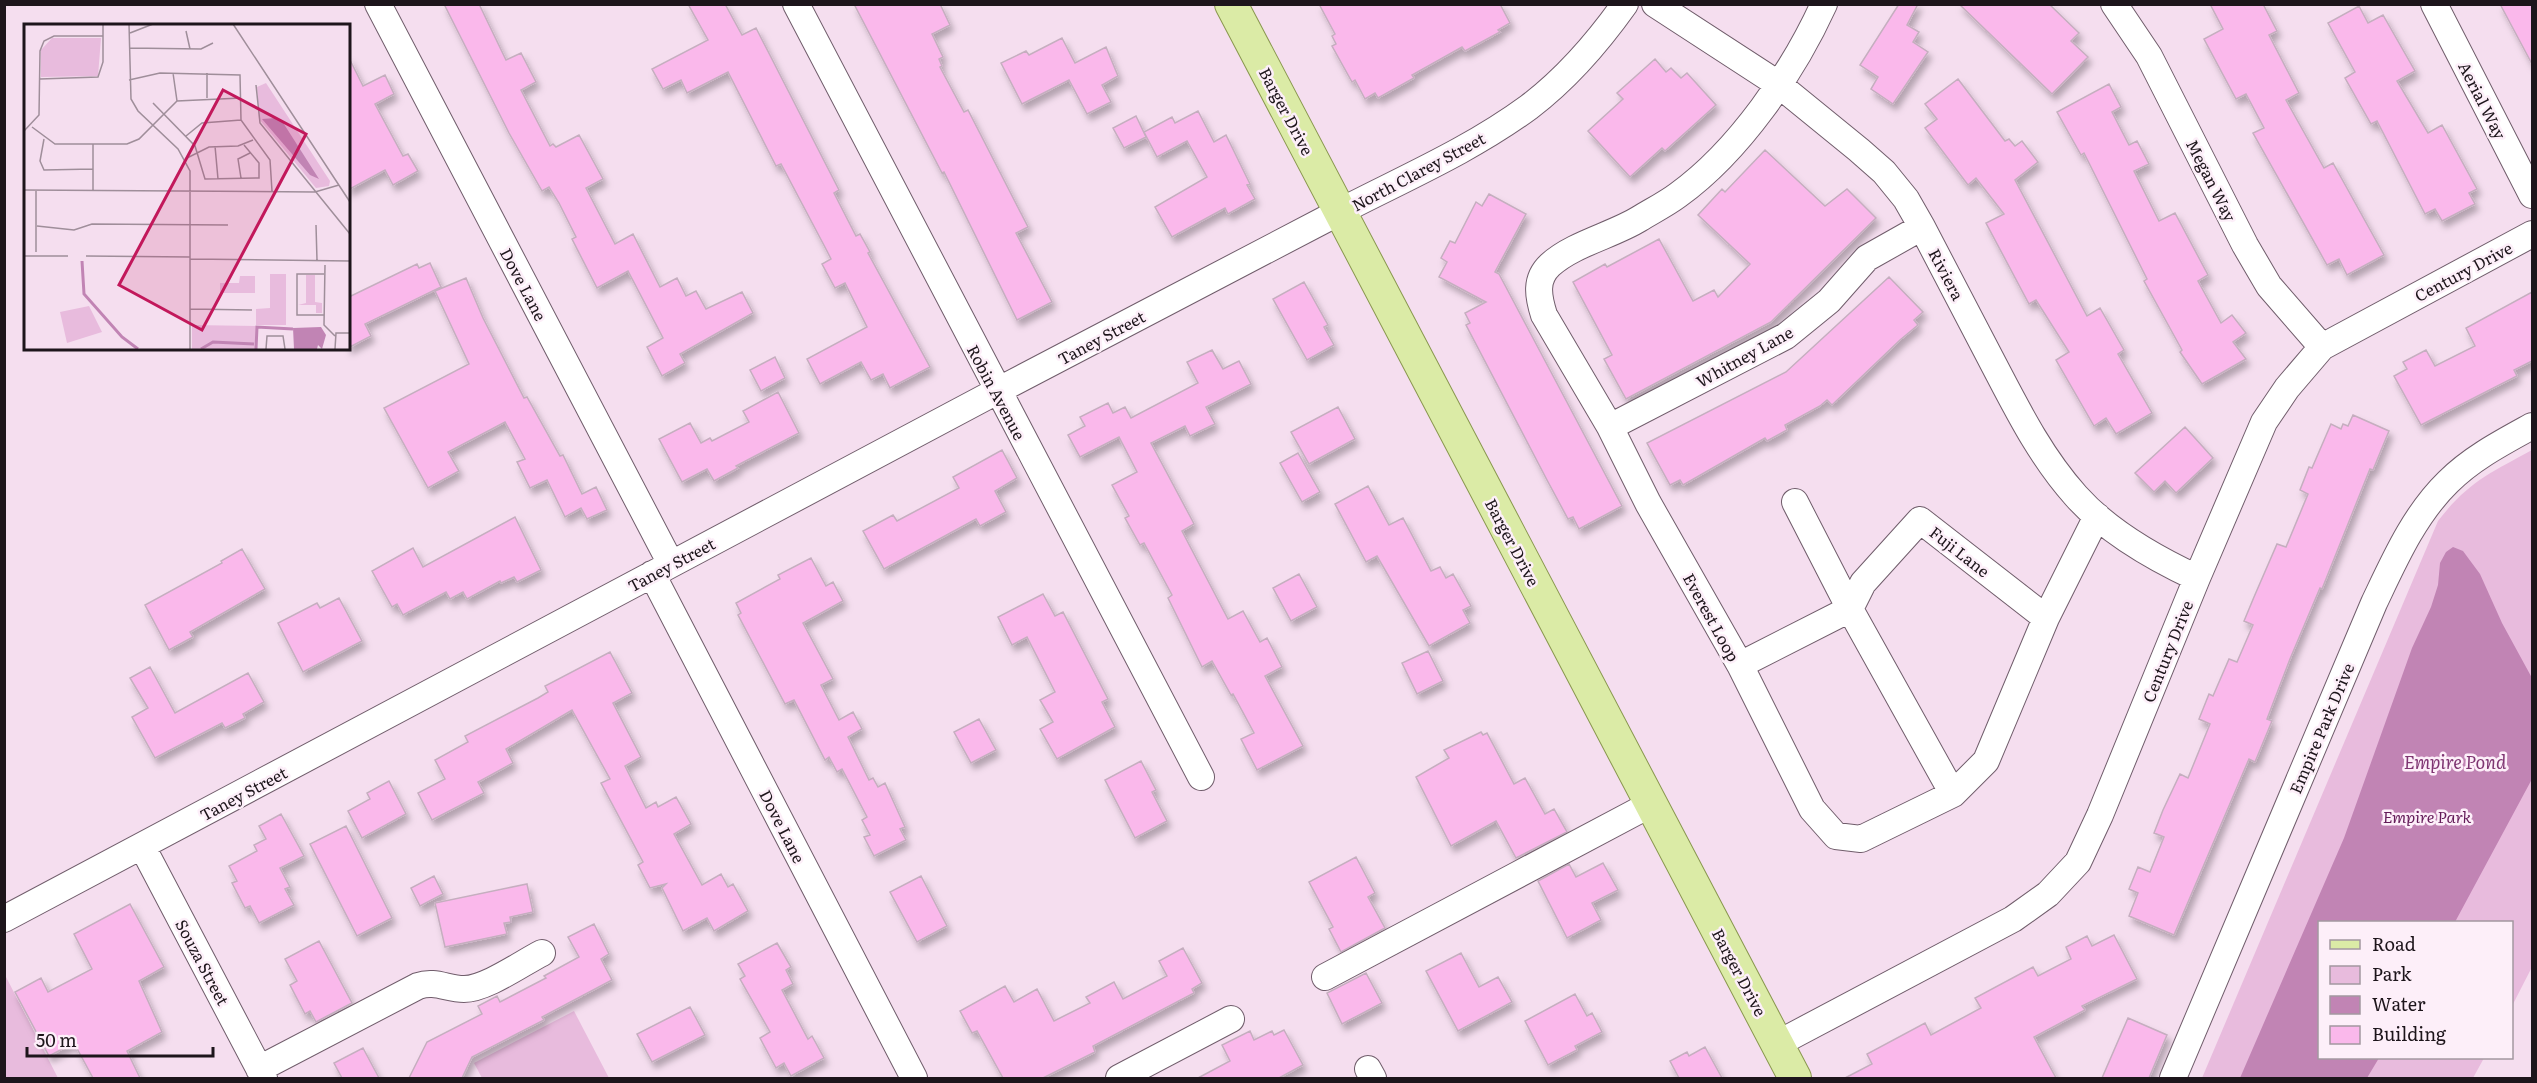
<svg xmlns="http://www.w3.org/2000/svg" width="2537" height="1083" font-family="Literata,serif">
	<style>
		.green { fill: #e8bbdd }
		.water { fill: #c184b4 }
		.building { fill: #fab8eb; stroke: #c5aebf; stroke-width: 1.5; filter: url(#shadow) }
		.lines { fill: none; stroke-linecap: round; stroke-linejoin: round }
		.minor-casing { stroke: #705d6b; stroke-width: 28 }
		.major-casing { stroke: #89974f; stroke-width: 34 }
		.minor { stroke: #fff; stroke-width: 26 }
		.major { stroke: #dbeba6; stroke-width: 32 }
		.labels { text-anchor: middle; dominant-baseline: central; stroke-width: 5; stroke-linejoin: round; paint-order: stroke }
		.street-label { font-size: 16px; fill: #1d151b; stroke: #fdeff9 }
		.park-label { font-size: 16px; font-style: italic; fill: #631a58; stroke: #fdeff9 }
		.water-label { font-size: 18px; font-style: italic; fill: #7f3572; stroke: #fdeff9 }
		.inset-river { fill: none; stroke: #c184b4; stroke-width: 3 }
		.inset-road { fill: none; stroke: #9f8e9a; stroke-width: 1.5 }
		.view { fill: #c2185b; fill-opacity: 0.15; stroke: #c2185b; stroke-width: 3 }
		.inset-edge { fill: none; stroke: #1d151b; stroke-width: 3 }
	</style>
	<defs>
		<filter id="shadow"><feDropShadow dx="3.5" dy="6" stdDeviation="3" flood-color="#0004"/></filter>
	</defs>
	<rect width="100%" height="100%" fill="#f5deef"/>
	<path class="green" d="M2532,450v517l-20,39v-84h-192v136h164l-11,20h-271l236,-557c30,-39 52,-48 94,-71z
		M4,975h1l53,103h-53z
		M574,1011l35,67h-127l-8,-15z"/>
	<path class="water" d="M2453,547l10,4 17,23 22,49 30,55v101l-77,143h-135v136h59l-12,20h-127l104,-240 68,-190 19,-41 7,-22 2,-22 6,-11z"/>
	<path class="building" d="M444,4h35l27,56 15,-7 15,29 -15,8 29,56 3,-2 3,3 23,-12 24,44 -17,9 29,56 18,-10 27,53 17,-9 9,18 10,-5 10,18 36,-17 11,21 -73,41 5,9 -23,13 -15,-29 16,-9 -35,-67 -31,17 -25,-49 4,-2 -17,-34 -10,-16 -7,4 -33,-58z
		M688,4h37l17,31 14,-7 83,162 -5,3 22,43 4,-2 10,18 -2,1 62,114 -40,21 -7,-14 -12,6 -10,-18 -41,22 -13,-25 60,-32 -22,-44 -10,5 -13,-24 9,-5 -4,-8 -46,-87 -5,2 -48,-94 -41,21 -6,-13 -18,9 -11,-20 56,-29z
		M854,4h86l10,21 -18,9 11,23 -4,2 3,7 -2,1 24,45 4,-2 60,117 -12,6 36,69 -35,18 -73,-148 -2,1z
		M1319,4h181l10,19 -12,7 2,2 -35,19 -3,-4 -50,28 2,3 -36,20 -3,-5 -10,6 -10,-19 -3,2 -20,-36 4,-2 -4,-8 3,-2z
		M1899,4h19l-11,21 12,7 -6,10 15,10 -35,52 -22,-15 7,-12 -18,-12z
		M1959,4h90l30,29 -8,8 17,16 -36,37z
		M2210,4h53l14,27 -8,4 30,58 -13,7 38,68 9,-5 51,92 -37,20 -8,-16 -12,6 -74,-132 11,-5 -18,-34 -10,5 -32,-60 19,-10z
		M2500,4h32v60z
		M2359,6l9,17 15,-8 32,56 -18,10 31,52 14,-8 35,64 -8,4 6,11 -33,17 -7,-12 -10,5 -48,-93 -6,3 -26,-46 10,-6 -27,-49z
		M1062,38l13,25 31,-16 12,29 -16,9 9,17 -24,12 -18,-34 -47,24 -21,-41 25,-12 3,4z
		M348,56l15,30 22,-11 9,19 -19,10 28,52 5,-2 10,17 -25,14 -8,-15 -37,20z
		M1655,59l11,13 5,-4 10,10 6,-5 29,32 -51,46 -3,-3 -32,29 -42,-46 35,-32 -6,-6z
		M1958,79l47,62 4,-2 6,7 7,-5 16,21 -23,18 72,136 13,-8 24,42 -6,4 34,59 -36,21 -10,-16 -12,8 -38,-66 13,-8 -33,-52 -7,4 -43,-81 18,-9 -28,-36 -8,7 -43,-57 12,-9 -12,-15z
		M2109,84l12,23 -9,5 17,33 8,-4 12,23 -15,7 25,50 16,-8 33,62 -10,6 23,42 11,-8 14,18 -13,9 13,17 -44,25 -22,-32 2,-2 -38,-69 3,-2 -63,-126 -3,2 -24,-43z
		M1198,111l16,31 12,-7 24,49 -3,1 8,14 -27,15 -3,-6 -53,29 -17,-30 52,-30 -20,-36 -30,16 -13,-25 28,-15 3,6z
		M1136,116l10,21 -22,11 -11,-20z
		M1765,150l60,56 22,-17 29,29 -105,104 -145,77 -22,-40 8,-4 -39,-73 32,-18 2,3 52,-28 34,62 21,-11 4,7 32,-33 -52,-49 24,-26 3,3z
		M1489,194l37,20 -31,58 4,2 123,232 -43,23 -6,-12 -5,2 -21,-39 -81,-155 4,-2 -5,-10 21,-11 -47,-25 8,-15 -6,-4 9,-17 5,2 21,-41 6,4z
		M430,263l11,24 -76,37 6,12 -23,12v-57l3,5 66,-32 2,4z
		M1889,277l34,35 -9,8 4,5 -18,15 -68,65 -5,-5 -7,6 -35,19 2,5 -20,11 -2,-3 -82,47 -3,-5 -10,5 -23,-42 139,-71z
		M466,278l17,40 41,80 3,-1 33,59 3,-1 19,39 14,-7 11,23 -20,9 -6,-11 -16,9 -18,-37 -17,8 -13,-26 8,-3 -20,-37 -57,30 11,19 -31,17 -44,-80 85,-44 -34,-73z
		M1304,282l24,43 -4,2 10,18 -27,15 -34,-61z
		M2532,292v69l-18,9 3,6 -96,49 -27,-49 13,-7 -4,-7 23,-12 9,16 40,-20 -9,-18z
		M1212,350l11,19 16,-8 12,23 -45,23 9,17 -25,12 -5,-10 -34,17 41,77 2,4 -12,7 46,88 15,-8 17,31 7,-4 15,29 -17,9 38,70 -46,24 -16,-31 13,-6 -21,-39 -2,1 -19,-34 -10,6 -34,-69 4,-3 -28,-52 -4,2 -15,-27 4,-2 -17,-31 25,-13 -18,-35 -39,20 -12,-22 17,-9 -5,-9 28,-14 5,10 12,-6 6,11 67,-35 -11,-21z
		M775,357l10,21 -24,13 -11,-21z
		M778,392l21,41 -63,33 2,2 -24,13 -7,-12 -25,13 -23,-43 31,-16 11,20 9,-5 2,3 37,-19 -6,-11z
		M1338,407l17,32 -46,25 -18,-32z
		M2353,415l36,16 -16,39 -3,-1 -48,120 -2,-1 -30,71 -23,60 5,2 -17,41 -6,-3 -75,176 -45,-19 9,-23 -9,-4 9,-22 12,5 14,-35 -10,-4 9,-23 17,-36 8,4 22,-54 -11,-5 10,-25 4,2 16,-37 8,3 16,-37 -9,-4 10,-24 23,-53 9,3 22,-53 -8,-4 9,-23 3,1 19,-44 10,5 2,-5 5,2z
		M2185,427l28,31 -37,35 -11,-12 -11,11 -19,-19z
		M1002,450l15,28 -22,13 11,21 -26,14 -4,-7 -92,50 -21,-38 30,-16 4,6 62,-33 -6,-11z
		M1298,453l22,39 -18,10 -22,-39z
		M1368,486l21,39 14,-7 28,53 9,-4 6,11 7,-4 18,32 -8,4 7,13 -41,23 -52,-90 -11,6 -31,-58z
		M515,517l26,53 -24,12 -3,-5 -13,6 -1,-2 -33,18 -4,-7 -13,7 -4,-7 -43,23 -6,-11 -5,3 -20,-36 41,-23 10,19z
		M242,549l23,40 -75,43 3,5 -24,13 -24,-45 77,-42 -1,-2z
		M811,558l15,28 7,-4 10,19 -40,22 30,56 -12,6 18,35 14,-8 9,17 -14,8 21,43 4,-2 5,9 7,-4 20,44 -5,2 6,11 -32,16 -10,-19 6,-2 -8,-15 5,-3 -25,-48 -5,3 -8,-15 -4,3 -31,-60 -9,4 -47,-89 3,-2 -5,-10 44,-24 -2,-4z
		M1299,574l18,33 -26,14 -18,-33z
		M1043,594l12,22 8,-4 45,87 -6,3 13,25 -58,32 -17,-30 13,-7 -13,-22 15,-8 -28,-55 -15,8 -14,-28z
		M339,598l23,43 -59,31 -25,-49 39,-20 3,5z
		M1428,651l15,30 -26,13 -15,-31z
		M610,652l22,41 -19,10 28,54 -16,9 21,42 10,-6 2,5 18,-10 15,27 -17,10 28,51 19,-11 7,13 5,-3 15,27 -34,20 -7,-13 -24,13 -21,-43 4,-4 -16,4 -12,-23 5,-3 -42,-79 9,-4 -38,-69 -66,39 7,14 -35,19 6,11 -52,27 -14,-27 27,-14 -10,-19 33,-18 -3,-6 73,-38 10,-6 -3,-6z
		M150,667l25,46 73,-40 16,29 -21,12 2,4 -20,10 -3,-5 -67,35 -23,-41 16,-9 -18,-30z
		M979,719l17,31 -25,13 -17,-31z
		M1481,732l2,3 4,-2 27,51 11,-6 20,36 9,-5 13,23 -51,26 -20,-37 -45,25 -35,-69 33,-19 -5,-8z
		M1141,761l15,29 -4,2 15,29 -32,17 -30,-58z
		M389,781l17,33 -44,24 -14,-27 22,-12 -3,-6z
		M281,814l23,42 -24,12 10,19 -5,2 9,16 -35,18 -9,-17 -5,2 -13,-25 5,-2 -8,-15 28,-15 -3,-6 12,-6 -7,-13z
		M346,826l46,92 -35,18 -47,-92z
		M1356,857l19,36 -7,4 17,31 -44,24 -12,-23 4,-2 -24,-45z
		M1603,863l15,27 -26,13 9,17 -34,18 -29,-57 31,-17 7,13z
		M434,876l9,18 -23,12 -9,-18z
		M921,876l26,50 -30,16 -27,-50z
		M527,884l6,28 -23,5 1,5 -7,1 3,11 -62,13 -10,-44z
		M130,904l34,63 -25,14 23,51 -35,19 13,27h-47l-19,-35 -25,13 -34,-64 26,-14 7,14 44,-23 -18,-35z
		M594,924l15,30 -8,5 11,21 -70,37 2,3 -72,37 -10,21h-53l18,-36 55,-28 -4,-8 19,-10 3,6 46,-24 -2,-2 35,-19 -11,-20z
		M2114,935l23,44 -55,27 3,4 -51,27 22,41h-211l27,-14 -5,-10 58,-31 6,12 50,-27 -6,-10 58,-31 5,9 33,-17 -5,-12 21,-11 5,10z
		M319,941l33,62 -36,19 -6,-11 -5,3 -15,-29 7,-4 -12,-22z
		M777,943l14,24 -5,3 7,14 -11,6 26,49 4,-3 12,22 -33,18 -7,-13 -8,5 -16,-30 10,-6 -30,-53 5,-3 -7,-12z
		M1183,948l19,35 -10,6 2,4 -101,53 2,6 -52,26h-40l-26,-47 -5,2 -12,-22 45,-25 9,16 23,-13 17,32 36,-18 -4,-6 28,-15 9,17 44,-23 -8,-15z
		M1461,953l18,34 19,-10 14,25 -54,29 -32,-60z
		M1366,973l16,30 -40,21 -15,-31z
		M1575,994l12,22 5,-3 10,19 -27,14 2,4 -29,15 -23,-44z
		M690,1007l15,28 -53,27 -15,-28z
		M2128,1018l39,17 -18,43h-47z
		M1284,1030l19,35 -24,13h-81l32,-17 -8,-16 28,-14 4,9 18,-9 2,4z
		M1705,1047l17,31h-43l-9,-17 17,-9 2,4z
		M363,1048l16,30h-37l-8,-15z"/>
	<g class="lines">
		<defs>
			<path id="minor" d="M378,4l293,560
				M796,4l405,773
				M1655,4l123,80 81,66 25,22 22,27 16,28c24,46 48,92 72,138 24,46 47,92 82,131 32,36 78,62 121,82
				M1824,4c-31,68 -85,147 -146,191 -12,9 -26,16 -39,24 -26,16 -66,25 -89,46 -15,14 -12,31 -6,50l66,112 38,76 92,162 72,144 24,27 25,3 92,-45 33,-33 60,-143 51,-102
				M2114,4l35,52 96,189 24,41 53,61
				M2434,4l98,191
				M1610,427l176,-91 43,-35 38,-43 55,-31
				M1795,502l55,107 103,185
				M652,574l262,504
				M1740,665l110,-56 13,-26 57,-63 126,98
				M142,846l122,232
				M4,919c332,-176 663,-353 995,-529 108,-57 217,-113 325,-170 69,-37 141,-66 205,-113 37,-28 69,-65 96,-103
				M1325,977l326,-173
				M1777,1044l236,-125 35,-25 30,-32 22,-47 97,-237 67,-156 23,-34 35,-41 210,-113
				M259,1069l159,-83c17,-6 29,3 46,3 22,0 58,-26 78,-36
				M1368,1069l5,9
				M1119,1078l112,-59
				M2173,1078l201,-475c20,-42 40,-88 74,-121 24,-24 55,-40 84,-56"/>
			<path id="major" d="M1231,4l564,1074"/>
		</defs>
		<use href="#minor" class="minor-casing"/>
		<use href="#major" class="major-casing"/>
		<use href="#minor" class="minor"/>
		<use href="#major" class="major"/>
	</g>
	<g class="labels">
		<g class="street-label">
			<text transform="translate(2483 100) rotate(63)">Aerial Way</text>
			<text transform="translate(1287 111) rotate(62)">Barger Drive</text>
			<text transform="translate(1418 171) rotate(-28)">North Clarey Street</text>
			<text transform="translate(2212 180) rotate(63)">Megan Way</text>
			<text transform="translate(2463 271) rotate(-28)">Century Drive</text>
			<text transform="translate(1947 274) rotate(62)">Riviera</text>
			<text transform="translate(524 284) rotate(62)">Dove Lane</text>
			<text transform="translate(1101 337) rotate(-28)">Taney Street</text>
			<text transform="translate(1744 356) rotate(-29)">Whitney Lane</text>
			<text transform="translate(997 392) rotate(62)">Robin Avenue</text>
			<text transform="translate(1513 542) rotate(62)">Barger Drive</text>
			<text transform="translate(1960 551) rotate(38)">Fuji Lane</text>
			<text transform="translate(671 564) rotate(-28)">Taney Street</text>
			<text transform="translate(1712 617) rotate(61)">Everest Loop</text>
			<text transform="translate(2167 651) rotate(-68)">Century Drive</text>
			<text transform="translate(2321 728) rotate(-67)">Empire Park Drive</text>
			<text transform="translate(243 793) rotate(-28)">Taney Street</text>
			<text transform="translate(783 826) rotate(63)">Dove Lane</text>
			<text transform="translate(203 962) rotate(62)">Souza Street</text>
			<text transform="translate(1740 972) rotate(62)">Barger Drive</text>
		</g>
		<g class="park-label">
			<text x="2427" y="816">Empire Park</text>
		</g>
		<g class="water-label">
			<text x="2455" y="761">Empire Pond</text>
		</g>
	</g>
	<g transform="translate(24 24)">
		<rect width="326" height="326" fill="#f5deef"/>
		<path d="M28,14h49l-3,38 -57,1v-27zM242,59l64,98 -1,5 -13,2 -57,-69 -2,-32zM246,250h16v51h-30v-16l14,-1zM282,251h9v27l7,1v10h-6v-8h-18l8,-2zM216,252h15v17h-35v-10h19zM65,282l13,26 -35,11 -7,-31zM168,301l64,1v23h-64z" fill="#e8bbdd"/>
		<path d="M252,94l6,3 37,58 -9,-4 -48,-56zM297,303l5,8 -4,14 -4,-4 -1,4h-23l-1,-21z" fill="#c184b4"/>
		<path class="inset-river" d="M58,237l2,33 38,43 16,12M177,325l12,-7 41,2M232,325l1,-22 36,2"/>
		<path class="inset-road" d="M105,0l2,75 7,12 40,38 12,22v178M209,0l117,178M162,7l4,18M106,9l23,-9M105,24l72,1 12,-6M149,49l4,28M16,55l58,-2 5,-15v-38M105,56l31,-7 80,2 1,45 29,40 2,31M232,61l4,38 90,111M183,74v-25M129,79l42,43 10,33 54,-1v-15l-15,-18M8,103l23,17h72l12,-5 38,-38 64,-3M0,107l15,-16 1,-64 4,-10 10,-5h49M162,112l16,-13 39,-3M20,115l-4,22 4,9 49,-1M69,120v46M191,122l3,33M161,135l24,-12 29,-1 15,-6M217,154l-3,-19 12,-6M0,166l291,2 24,-7M292,201l1,35M13,202l37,4 18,-6 136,1M12,228v-61M0,232h44M62,232l104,1M166,235l160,2M301,241l-1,60 11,11M166,285l62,1M300,291h-27v-41h27M242,325l1,-13h16l2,13M311,325l1,-16h14"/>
		<path class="view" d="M199,66l83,44 -104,196 -83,-45z"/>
		<rect width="326" height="326" class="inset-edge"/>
	</g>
	<rect width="2537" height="1083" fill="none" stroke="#1d151b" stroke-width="12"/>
	<rect x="2318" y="921" width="195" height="138" fill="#fdeff9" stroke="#a398a0" stroke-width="1.5"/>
	<rect x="2330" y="940" width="30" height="9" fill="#dbeba6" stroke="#a398a0" stroke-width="1.5"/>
	<text x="2372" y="951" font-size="18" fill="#1d151b">Road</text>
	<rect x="2330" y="966" width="30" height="18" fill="#e8bbdd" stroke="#a398a0" stroke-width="1.5"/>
	<text x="2372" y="981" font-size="18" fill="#1d151b">Park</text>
	<rect x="2330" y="996" width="30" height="18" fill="#c184b4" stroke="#a398a0" stroke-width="1.5"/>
	<text x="2372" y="1011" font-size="18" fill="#1d151b">Water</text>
	<rect x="2330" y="1026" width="30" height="18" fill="#fab8eb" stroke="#a398a0" stroke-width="1.5"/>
	<text x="2372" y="1041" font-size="18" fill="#1d151b">Building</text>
	<path d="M27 1047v9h186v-9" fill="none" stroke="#1d151b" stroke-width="3"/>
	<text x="36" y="1047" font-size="18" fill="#1d151b" stroke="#fdeff9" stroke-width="4.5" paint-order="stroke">50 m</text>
</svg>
